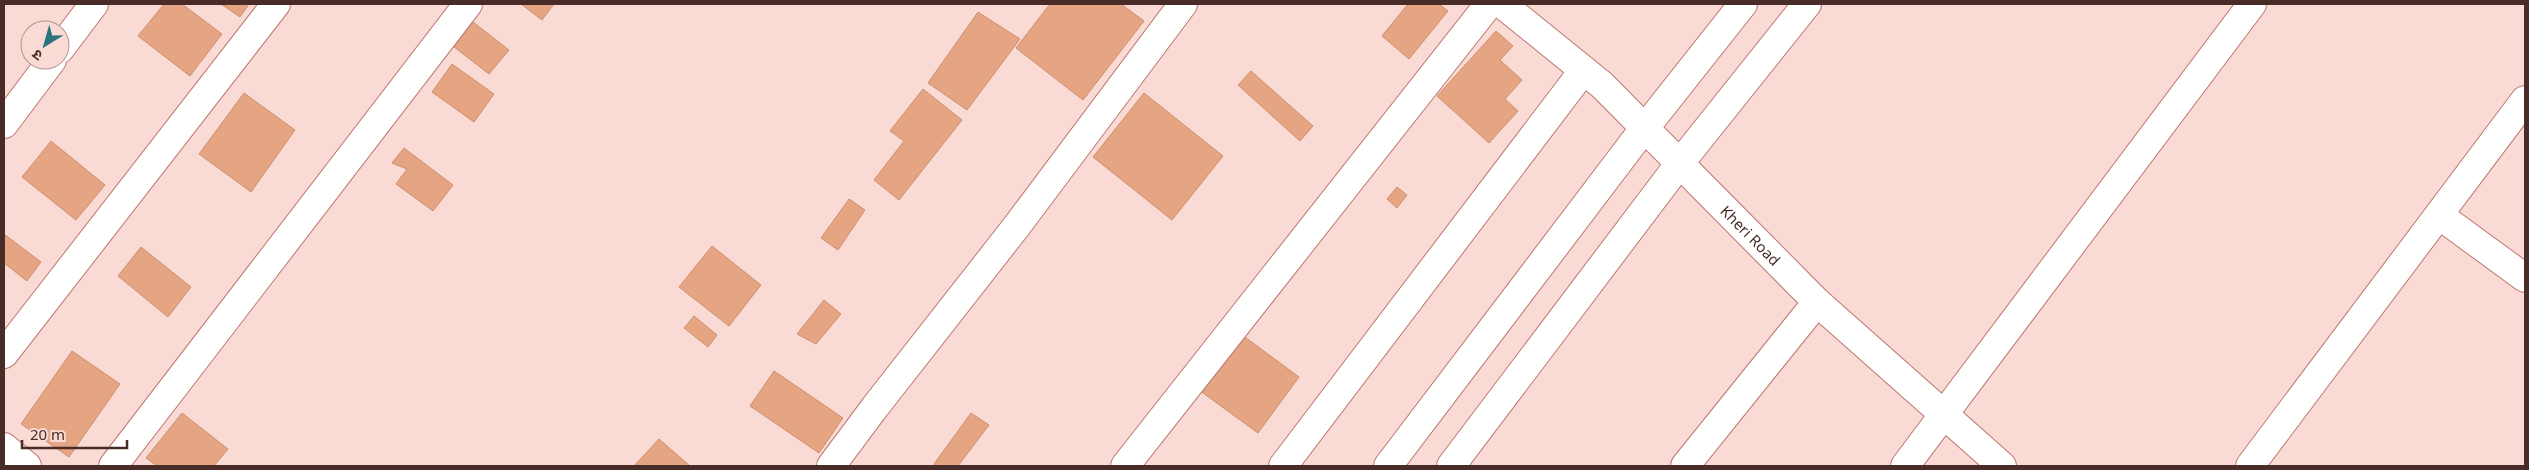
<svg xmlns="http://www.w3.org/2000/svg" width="2529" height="470" font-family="'Noto Sans','Noto Sans Devanagari',sans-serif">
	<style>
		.building { fill: #e5a583; stroke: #ce8f6e }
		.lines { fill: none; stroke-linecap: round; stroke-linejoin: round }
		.minor-casing { stroke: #bd776e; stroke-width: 30 }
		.tertiary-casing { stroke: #bd776e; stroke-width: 30 }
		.minor { stroke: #fff; stroke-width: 28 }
		.tertiary { stroke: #fff; stroke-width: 28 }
		.labels { text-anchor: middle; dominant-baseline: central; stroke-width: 4; stroke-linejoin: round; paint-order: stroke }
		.street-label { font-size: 15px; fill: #492c27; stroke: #fadad5 }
	</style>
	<rect width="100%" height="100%" fill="#fadad5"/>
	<path class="building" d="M164,4h18l40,30 -32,42 -52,-40z
		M221,4h28l-9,13z
		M521,4h33l-12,16z
		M1050,4h71l23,17 -61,79 -67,-52z
		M1408,4h31l9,7 -39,48 -27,-23z
		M978,12l42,27 -53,71 -39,-27z
		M468,18l41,32 -20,24 -40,-31z
		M1496,31l17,15 -13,14 22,20 -17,19 13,12 -29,32 -52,-47z
		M452,64l42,30 -20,28 -42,-30z
		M1251,71l62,55 -13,15 -62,-56z
		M923,89l39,31 -63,80 -25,-20 30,-39 -14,-10z
		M244,93l51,37 -44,62 -52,-38z
		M1144,93l79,63 -51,64 -79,-63z
		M51,141l54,44 -29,35 -54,-43z
		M404,148l49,37 -20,26 -37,-27 11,-15 -15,-6z
		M1397,187l10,8 -10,13 -10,-9z
		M849,199l16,11 -27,40 -17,-12z
		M4,234l37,28 -14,19 -23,-18z
		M712,246l49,39 -32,41 -50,-39z
		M141,247l50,40 -23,30 -50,-41z
		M824,300l17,14 -25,30 -19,-10z
		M694,316l23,19 -9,12 -24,-19z
		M1234,329l65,48 -41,56 -66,-48z
		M72,351l48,33 -51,73 -48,-33z
		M774,371l69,47 -24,35 -69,-47z
		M182,413l46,36 -14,17h-57l-11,-8z
		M971,413l18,12 -31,41h-21l-3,-2z
		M659,439l31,27h-56z"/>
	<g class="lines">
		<defs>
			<path id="minor" d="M60,49l34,-45
				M4,124l48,-64
				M2439,215l86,63
				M4,354l272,-350
				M4,447l23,19
				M113,466l355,-462
				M831,466l44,-59 141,-180 167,-223
				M1125,466l364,-462
				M1283,466l300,-395
				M1685,466l132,-164
				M1905,466l347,-462
				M2250,466l275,-366"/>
			<g id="tertiary">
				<path id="s1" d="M1502,4l100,81 215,217 185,164"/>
				<path d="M1388,466l245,-323 110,-139"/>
				<path d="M1451,466l229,-303 127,-159"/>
			</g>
		</defs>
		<use href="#minor" class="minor-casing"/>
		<use href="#tertiary" class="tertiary-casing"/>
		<use href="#minor" class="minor"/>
		<use href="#tertiary" class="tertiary"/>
	</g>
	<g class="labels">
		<g class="street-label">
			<text stroke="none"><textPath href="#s1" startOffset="340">Kheri Road</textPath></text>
		</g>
	</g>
	<rect width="2529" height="470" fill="none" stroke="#492c27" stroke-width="10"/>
	<g transform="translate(45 45) rotate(217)"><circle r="24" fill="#fadad5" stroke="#b3948f"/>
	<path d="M0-4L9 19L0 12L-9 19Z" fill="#2b737e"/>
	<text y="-8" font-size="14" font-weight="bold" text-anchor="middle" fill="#492c27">उ</text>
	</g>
	<path d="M22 440v8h105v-8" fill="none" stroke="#492c27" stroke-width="2.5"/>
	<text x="30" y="440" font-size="15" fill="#492c27" stroke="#fadad5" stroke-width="4" paint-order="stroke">20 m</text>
</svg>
